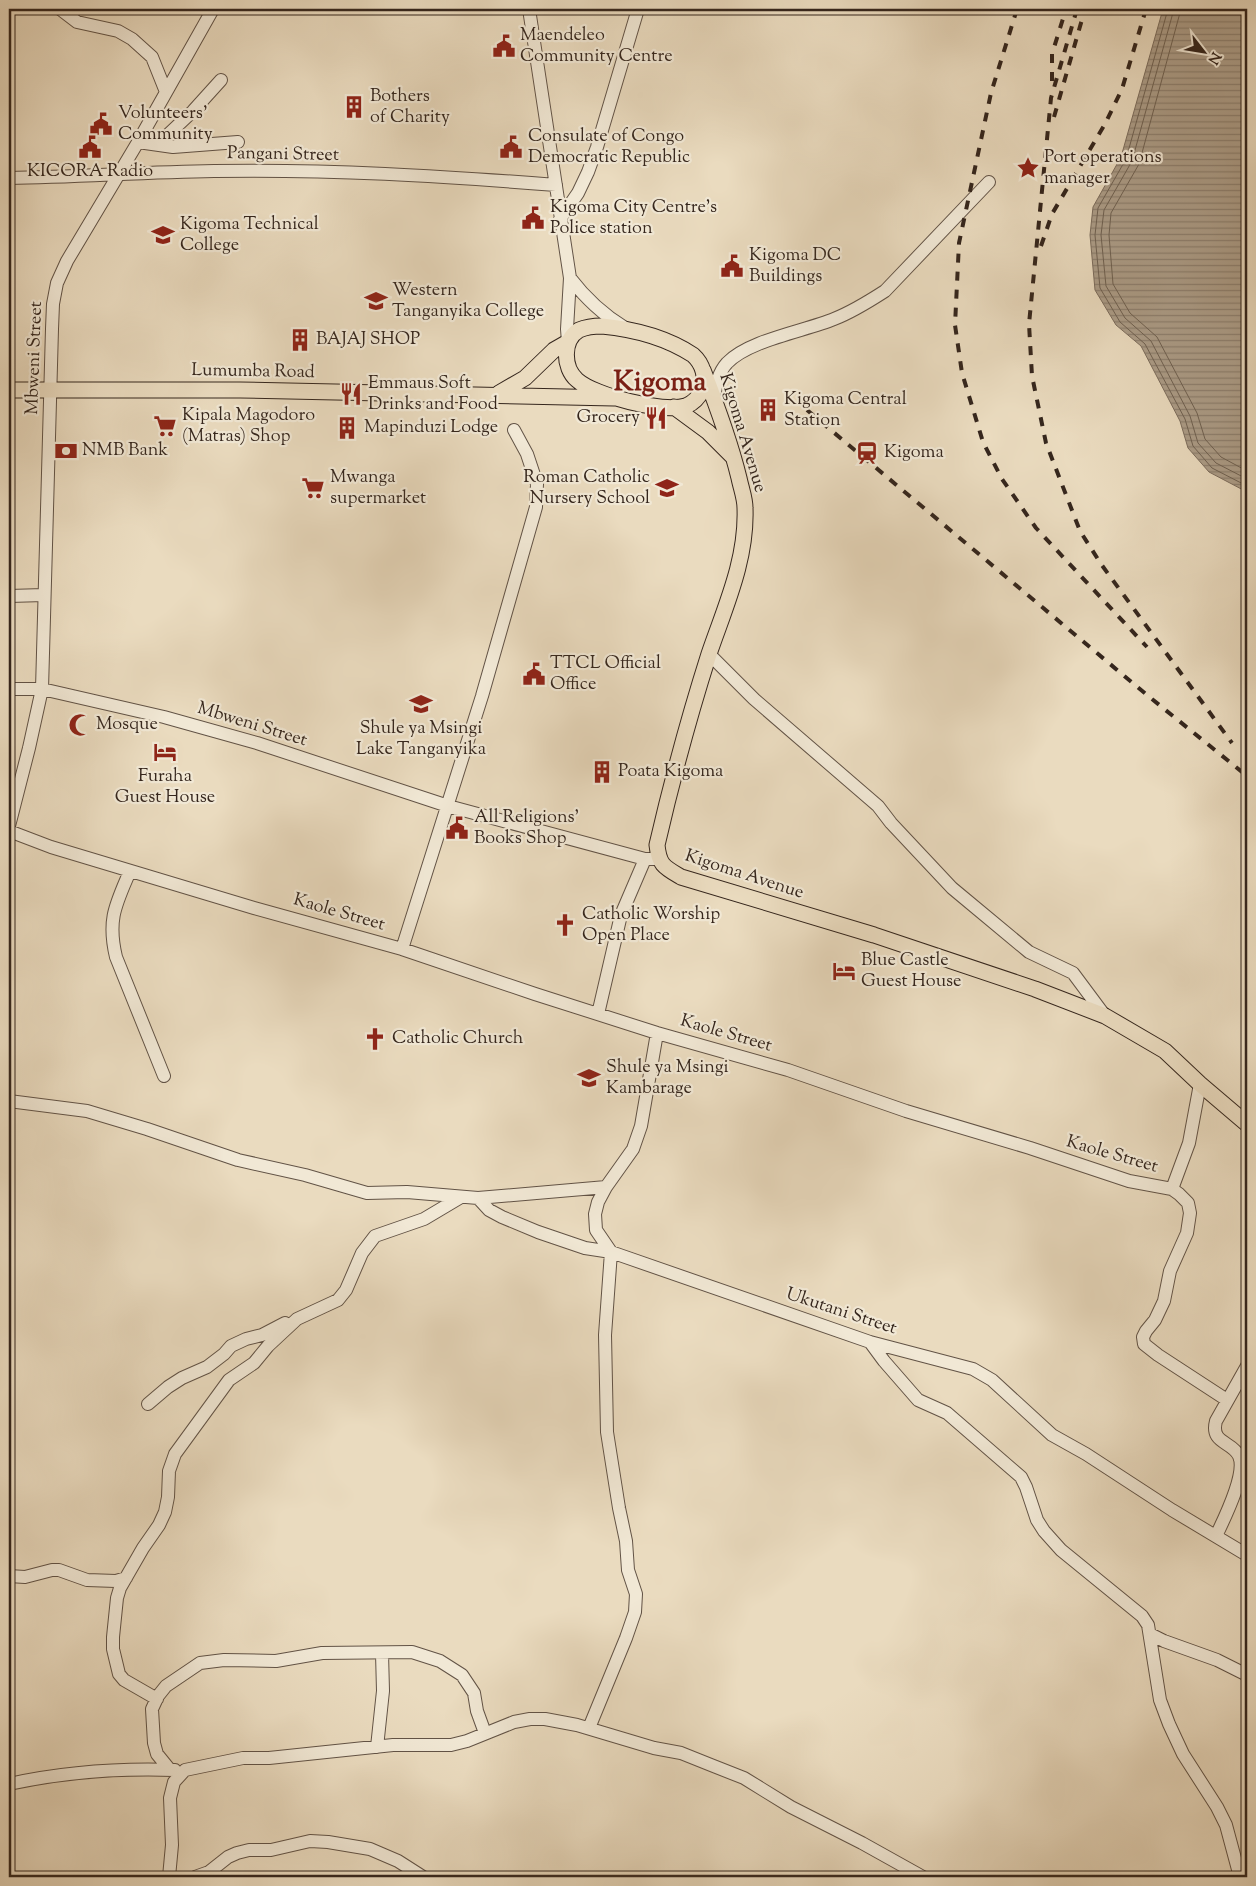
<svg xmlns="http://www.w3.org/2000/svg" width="1256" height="1886" font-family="'Sorts Mill Goudy',serif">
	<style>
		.water { fill: url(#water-rules); stroke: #7c6d5d }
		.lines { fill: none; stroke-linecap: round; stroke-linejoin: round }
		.shore { stroke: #706252; stroke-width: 1 }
		.minor-casing { stroke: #625346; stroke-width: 14 }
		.major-casing { stroke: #35261d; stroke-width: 17 }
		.minor { stroke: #f1e8d5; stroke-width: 12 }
		.major { stroke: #eadbbf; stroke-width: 15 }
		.rail { stroke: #35261d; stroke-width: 4; stroke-dasharray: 9 9; stroke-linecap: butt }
		.labels { text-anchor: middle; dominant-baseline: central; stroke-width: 4.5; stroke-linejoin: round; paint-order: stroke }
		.poi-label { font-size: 18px; fill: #35261d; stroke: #f1e8d5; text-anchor: start }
		.street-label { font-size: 18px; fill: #35261d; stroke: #f1e8d5 }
		.town-label { font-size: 28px; font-weight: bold; fill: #7a1f14; stroke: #f1e8d5 }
	</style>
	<defs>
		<pattern id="water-rules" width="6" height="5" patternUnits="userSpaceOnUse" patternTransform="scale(1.25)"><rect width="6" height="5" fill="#ac9d88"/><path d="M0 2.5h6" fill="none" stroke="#8d806f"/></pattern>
	</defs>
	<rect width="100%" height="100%" fill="#eadbbf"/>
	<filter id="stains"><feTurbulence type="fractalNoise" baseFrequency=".004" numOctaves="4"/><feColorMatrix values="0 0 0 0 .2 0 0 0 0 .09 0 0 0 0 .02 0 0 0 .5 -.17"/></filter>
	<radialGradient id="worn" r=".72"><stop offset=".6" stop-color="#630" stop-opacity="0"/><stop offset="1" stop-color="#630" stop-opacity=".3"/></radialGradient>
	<path class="water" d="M1163,9h84v483l-38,-20 -21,-24 -8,-27 -39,-75 -25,-21 -21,-35 -5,-55 3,-28 28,-50z"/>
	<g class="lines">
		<path class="shore" d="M1168,9l-42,150 -28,49 -3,27 5,53 20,34 25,22 40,75 8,27 19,22 35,18
			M1174,9l-42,152 -28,49 -3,25 5,51 19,32 26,23 39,75 8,27 18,20 31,16
			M1181,9l-42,155 -28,49 -2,22 4,49 17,29 27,24 40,76 8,26 16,18 26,14"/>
		<defs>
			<path id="minor" d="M60,9l17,13 41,9 14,8 20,18 14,35
				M529,9l41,269 -3,51 1,13
				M138,142l35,5 65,-5
				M157,145l36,-34 28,-31
				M9,178c68,-1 136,-6 205,-7 114,-2 228,5 342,14
				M560,219l18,-26 10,-21 9,-25 41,-138
				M570,278c16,21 32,36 55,50
				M714,398c2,-13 4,-25 13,-35 22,-23 78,-32 107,-44 18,-7 34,-17 51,-28l104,-109
				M9,596l35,-1
				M709,654l45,45 124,107 13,17 61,65 77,64 44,21 32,43
				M9,689h33l122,28 93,26 191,63 197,53h13
				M9,826l20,-78 13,-59 10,-360 1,-25 4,-21 10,-22 71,-119 75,-133
				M9,831l42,16 203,61 148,41 133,45 122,39 131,37 118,41 124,37 99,33 43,8 7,5 9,9 2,10 -3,20 -17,38 -6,30 -9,19 -9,11 -3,6 1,7 14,11 69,45
				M130,871c-14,33 -23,48 -14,86l48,119
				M402,949l80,-253 54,-189 1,-23 -10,-30 -13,-24
				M598,1014l23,-99 24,-56
				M657,1033l-16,93 -8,23 -27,38 -8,15 -3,12 1,16 15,22 259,90 103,27 19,11 60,55 34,19 86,56 75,45
				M9,1101l78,10 60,18 91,31 67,15 62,18 40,-1 71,6 128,-11
				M1172,1189l17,-46 11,-59
				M478,1198l11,12 13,7 36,15 47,16 26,4 -6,83 2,97 12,76 7,33 2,29 8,24 -1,18 -9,26 -37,90
				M870,1342l14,19 34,39 29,13 74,64 5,10 11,33 7,11 17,19 81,66 6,9 12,75 9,24 14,30 34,53 9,18 14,52
				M148,1404l20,-17 14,-9 25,-11 17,-13 7,-8 15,-7 16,-4 23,-12
				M1216,1536c8,-17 31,-62 23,-80 -7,-15 -29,-12 -23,-35l31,-55
				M9,1576l16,1 27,-7h7l28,10 29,1 10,-3
				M1150,1634l14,7 53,19 30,15
				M157,1699l-33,-19 -5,-6 -6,-25v-12l4,-39 3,-10 23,-40 16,-23 6,-13 3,-15 1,-26 6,-17 54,-74 25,-17 14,-17 29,-27 41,-19 8,-10 16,-37 13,-17 49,-17 37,-22
				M377,1747l6,-56 -1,-38
				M170,1770l-13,-16 -3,-11 -2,-34 6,-13 8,-10 34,-23 24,-3 52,1 46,-8 90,-1 28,9 22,14 12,18 3,18 8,22
				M9,1784c55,-12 110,-16 166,-14
				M169,1877l3,-32 -2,-47 4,-16 11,-12 58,-12h26l124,-13h58l16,-4 47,-19 16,-3h15l32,6 77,23 27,5 30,12 33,13 47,29 71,36 61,34
				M195,1877l14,-5 19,-15 9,-4 12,-3h22l39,-9 18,1 42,7 28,12 25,16"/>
			<path id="major" d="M602,326c31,3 65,12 91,29 10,9 14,23 9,35 -3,7 -9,13 -16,16 -23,7 -91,-10 -109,-26 -14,-12 -15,-40 2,-50 7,-3 15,-4 23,-4z
				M703,370c14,36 27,71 36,108 2,10 6,20 6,30 2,52 -20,99 -36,146 -20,63 -37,126 -52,191 2,20 7,22 24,32l193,58 161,54 70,27 60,35 35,33 47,40
				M9,390h231l374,8
				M499,393l26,-15 29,-28 14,-8
				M674,407l34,25 24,24"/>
		</defs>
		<use href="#minor" class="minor-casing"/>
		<use href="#major" class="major-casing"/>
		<use href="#minor" class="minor"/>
		<use href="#major" class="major"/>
		<path class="rail" d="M1017,9l-26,84 -32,150 -4,82 7,48 21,69 19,37 34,49 111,119
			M1077,9l-26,89 -22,226 3,52 14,67 34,88 21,33 131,179
			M1052,81v-27l14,-45
			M1054,117l31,-108
			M1041,246l11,-32 53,-90 17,-35 24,-80
			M807,410l340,285 100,81"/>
	</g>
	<defs>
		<symbol id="civic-bare" viewBox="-9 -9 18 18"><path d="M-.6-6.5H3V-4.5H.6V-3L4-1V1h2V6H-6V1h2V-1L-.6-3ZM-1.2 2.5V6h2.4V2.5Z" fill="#8f2418" stroke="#f1e8d5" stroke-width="2.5" paint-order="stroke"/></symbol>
		<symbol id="building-bare" viewBox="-9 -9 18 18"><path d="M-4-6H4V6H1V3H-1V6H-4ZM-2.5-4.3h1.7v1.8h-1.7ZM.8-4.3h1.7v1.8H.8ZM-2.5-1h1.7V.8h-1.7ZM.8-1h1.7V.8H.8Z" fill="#8f2418" stroke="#f1e8d5" stroke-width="2.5" paint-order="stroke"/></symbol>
		<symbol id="sight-bare" viewBox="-9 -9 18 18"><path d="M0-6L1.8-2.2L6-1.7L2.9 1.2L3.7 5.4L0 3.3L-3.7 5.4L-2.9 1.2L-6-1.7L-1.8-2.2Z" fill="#8f2418" stroke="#f1e8d5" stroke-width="2.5" paint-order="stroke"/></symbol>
		<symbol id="university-bare" viewBox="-9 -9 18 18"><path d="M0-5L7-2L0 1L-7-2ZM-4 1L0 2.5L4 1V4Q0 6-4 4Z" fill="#8f2418" stroke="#f1e8d5" stroke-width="2.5" paint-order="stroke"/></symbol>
		<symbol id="school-bare" viewBox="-9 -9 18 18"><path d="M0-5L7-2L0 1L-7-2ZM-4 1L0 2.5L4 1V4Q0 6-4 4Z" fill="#8f2418" stroke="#f1e8d5" stroke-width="2.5" paint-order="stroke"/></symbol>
		<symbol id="restaurant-bare" viewBox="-9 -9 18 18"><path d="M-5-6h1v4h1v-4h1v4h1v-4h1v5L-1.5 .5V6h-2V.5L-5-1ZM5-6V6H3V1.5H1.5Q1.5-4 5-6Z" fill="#8f2418" stroke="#f1e8d5" stroke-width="2.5" paint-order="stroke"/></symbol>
		<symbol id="supermarket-bare" viewBox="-9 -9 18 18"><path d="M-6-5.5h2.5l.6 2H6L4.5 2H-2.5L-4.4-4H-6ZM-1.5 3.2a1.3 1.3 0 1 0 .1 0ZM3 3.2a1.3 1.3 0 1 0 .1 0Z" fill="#8f2418" stroke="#f1e8d5" stroke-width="2.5" paint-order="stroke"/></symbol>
		<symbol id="bank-bare" viewBox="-9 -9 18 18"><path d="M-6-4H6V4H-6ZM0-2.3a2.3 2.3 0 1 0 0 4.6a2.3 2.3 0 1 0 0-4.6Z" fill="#8f2418" stroke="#f1e8d5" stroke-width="2.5" paint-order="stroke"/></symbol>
		<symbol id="station-bare" viewBox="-9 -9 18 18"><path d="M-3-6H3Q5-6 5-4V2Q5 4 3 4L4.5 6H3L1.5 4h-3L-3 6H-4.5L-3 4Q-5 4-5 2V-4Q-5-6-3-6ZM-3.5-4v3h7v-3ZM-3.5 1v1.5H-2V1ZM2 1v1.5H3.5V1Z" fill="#8f2418" stroke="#f1e8d5" stroke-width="2.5" paint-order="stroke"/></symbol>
		<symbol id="mosque-bare" viewBox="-9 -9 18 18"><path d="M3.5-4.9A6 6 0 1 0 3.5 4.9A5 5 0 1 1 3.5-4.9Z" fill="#8f2418" stroke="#f1e8d5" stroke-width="2.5" paint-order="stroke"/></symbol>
		<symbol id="hotel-bare" viewBox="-9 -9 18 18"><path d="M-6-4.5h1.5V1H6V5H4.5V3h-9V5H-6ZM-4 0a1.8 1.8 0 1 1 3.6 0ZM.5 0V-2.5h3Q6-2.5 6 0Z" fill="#8f2418" stroke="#f1e8d5" stroke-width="2.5" paint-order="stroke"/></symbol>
		<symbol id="church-bare" viewBox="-9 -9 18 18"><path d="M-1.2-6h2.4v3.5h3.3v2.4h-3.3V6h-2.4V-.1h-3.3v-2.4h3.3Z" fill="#8f2418" stroke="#f1e8d5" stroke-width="2.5" paint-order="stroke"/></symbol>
	</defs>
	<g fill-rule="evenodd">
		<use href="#civic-bare" x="488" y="30" width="32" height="32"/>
		<use href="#building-bare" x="338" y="91" width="32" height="32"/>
		<use href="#civic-bare" x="85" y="108" width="32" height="32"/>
		<use href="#civic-bare" x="74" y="131" width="32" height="32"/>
		<use href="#civic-bare" x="495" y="131" width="32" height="32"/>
		<use href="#sight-bare" x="1012" y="152" width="32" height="32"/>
		<use href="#civic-bare" x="517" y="202" width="32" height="32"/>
		<use href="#university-bare" x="147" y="219" width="32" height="32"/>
		<use href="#civic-bare" x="716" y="250" width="32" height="32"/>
		<use href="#school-bare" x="360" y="285" width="32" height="32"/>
		<use href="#building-bare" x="284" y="324" width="32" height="32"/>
		<use href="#restaurant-bare" x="335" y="378" width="32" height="32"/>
		<use href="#building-bare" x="752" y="394" width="32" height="32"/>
		<use href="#restaurant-bare" x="640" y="402" width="32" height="32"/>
		<use href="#supermarket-bare" x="149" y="410" width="32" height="32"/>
		<use href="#building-bare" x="331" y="412" width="32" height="32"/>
		<use href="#bank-bare" x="50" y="435" width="32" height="32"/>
		<use href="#station-bare" x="851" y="437" width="32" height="32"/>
		<use href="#supermarket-bare" x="297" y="472" width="32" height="32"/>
		<use href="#school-bare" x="651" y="472" width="32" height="32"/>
		<use href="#civic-bare" x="518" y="658" width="32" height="32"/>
		<use href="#school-bare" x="405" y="688" width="32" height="32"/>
		<use href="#mosque-bare" x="64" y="709" width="32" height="32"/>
		<use href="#hotel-bare" x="149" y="736" width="32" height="32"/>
		<use href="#building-bare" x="586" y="756" width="32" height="32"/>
		<use href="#civic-bare" x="441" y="812" width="32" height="32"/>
		<use href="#church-bare" x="549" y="909" width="32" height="32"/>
		<use href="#hotel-bare" x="828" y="955" width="32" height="32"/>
		<use href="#church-bare" x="359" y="1023" width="32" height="32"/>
		<use href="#school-bare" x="573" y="1062" width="32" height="32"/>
	</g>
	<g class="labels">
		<g class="poi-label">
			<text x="520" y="36">Maendeleo<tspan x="520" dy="21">Community Centre</tspan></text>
			<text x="370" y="97">Bothers<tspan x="370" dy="21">of Charity</tspan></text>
			<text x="118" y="114">Volunteers'<tspan x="118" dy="21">Community</tspan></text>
			<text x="528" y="137">Consulate of Congo<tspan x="528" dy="21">Democratic Republic</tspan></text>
			<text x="1044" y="158">Port operations<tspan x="1044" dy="21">manager</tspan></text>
			<text x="90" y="172" text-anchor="middle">KICORA Radio</text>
			<text x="550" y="208">Kigoma City Centre's<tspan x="550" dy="21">Police station</tspan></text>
			<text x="180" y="225">Kigoma Technical<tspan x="180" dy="21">College</tspan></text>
			<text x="749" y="256">Kigoma DC<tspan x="749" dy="21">Buildings</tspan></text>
			<text x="392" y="291">Western<tspan x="392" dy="21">Tanganyika College</tspan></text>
			<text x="316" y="340">BAJAJ SHOP</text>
			<text x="368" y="384">Emmaus Soft<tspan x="368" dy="21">Drinks and Food</tspan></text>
			<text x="784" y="400">Kigoma Central<tspan x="784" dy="21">Station</tspan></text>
			<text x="182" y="416">Kipala Magodoro<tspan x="182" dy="21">(Matras) Shop</tspan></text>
			<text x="640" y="418" text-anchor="end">Grocery</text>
			<text x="364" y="428">Mapinduzi Lodge</text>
			<text x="82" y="451">NMB Bank</text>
			<text x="884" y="453">Kigoma</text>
			<text x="330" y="478">Mwanga<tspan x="330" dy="21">supermarket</tspan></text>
			<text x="650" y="478" text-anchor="end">Roman Catholic<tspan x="650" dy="21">Nursery School</tspan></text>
			<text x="550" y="664">TTCL Official<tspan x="550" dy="21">Office</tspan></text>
			<text x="96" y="725">Mosque</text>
			<text x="421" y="729" text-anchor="middle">Shule ya Msingi<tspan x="421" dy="21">Lake Tanganyika</tspan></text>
			<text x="618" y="772">Poata Kigoma</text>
			<text x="165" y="777" text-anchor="middle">Furaha<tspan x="165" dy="21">Guest House</tspan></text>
			<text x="474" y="818">All Religions'<tspan x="474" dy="21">Books Shop</tspan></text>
			<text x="582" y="915">Catholic Worship<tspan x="582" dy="21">Open Place</tspan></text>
			<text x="861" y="961">Blue Castle<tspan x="861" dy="21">Guest House</tspan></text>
			<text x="392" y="1039">Catholic Church</text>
			<text x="606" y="1068">Shule ya Msingi<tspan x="606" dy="21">Kambarage</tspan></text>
		</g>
		<g class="street-label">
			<text transform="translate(283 155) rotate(1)">Pangani Street</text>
			<text transform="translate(35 358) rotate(-88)">Mbweni Street</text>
			<text transform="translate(253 372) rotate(1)">Lumumba Road</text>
			<text transform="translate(742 433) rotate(73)">Kigoma Avenue</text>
			<text transform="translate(252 725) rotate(17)">Mbweni Street</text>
			<text transform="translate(744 875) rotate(18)">Kigoma Avenue</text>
			<text transform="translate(339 913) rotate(16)">Kaole Street</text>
			<text transform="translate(726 1034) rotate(16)">Kaole Street</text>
			<text transform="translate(1112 1155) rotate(16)">Kaole Street</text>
			<text transform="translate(841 1312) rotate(18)">Ukutani Street</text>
		</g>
		<g class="town-label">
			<text x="660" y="383">Kigoma</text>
		</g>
	</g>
	<rect width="1256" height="1886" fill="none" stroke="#eadbbf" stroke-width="30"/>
	<rect x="10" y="10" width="1236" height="1866" fill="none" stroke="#35261d" stroke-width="2.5"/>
	<rect x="15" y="15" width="1226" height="1856" fill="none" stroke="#35261d"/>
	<g transform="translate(1204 52) rotate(121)" stroke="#f1e8d5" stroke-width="4" paint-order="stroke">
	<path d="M0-4L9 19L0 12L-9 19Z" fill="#35261d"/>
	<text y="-8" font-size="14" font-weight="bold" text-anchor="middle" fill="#35261d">N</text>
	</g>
	<rect width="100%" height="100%" filter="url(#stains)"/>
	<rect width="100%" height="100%" fill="url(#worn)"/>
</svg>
